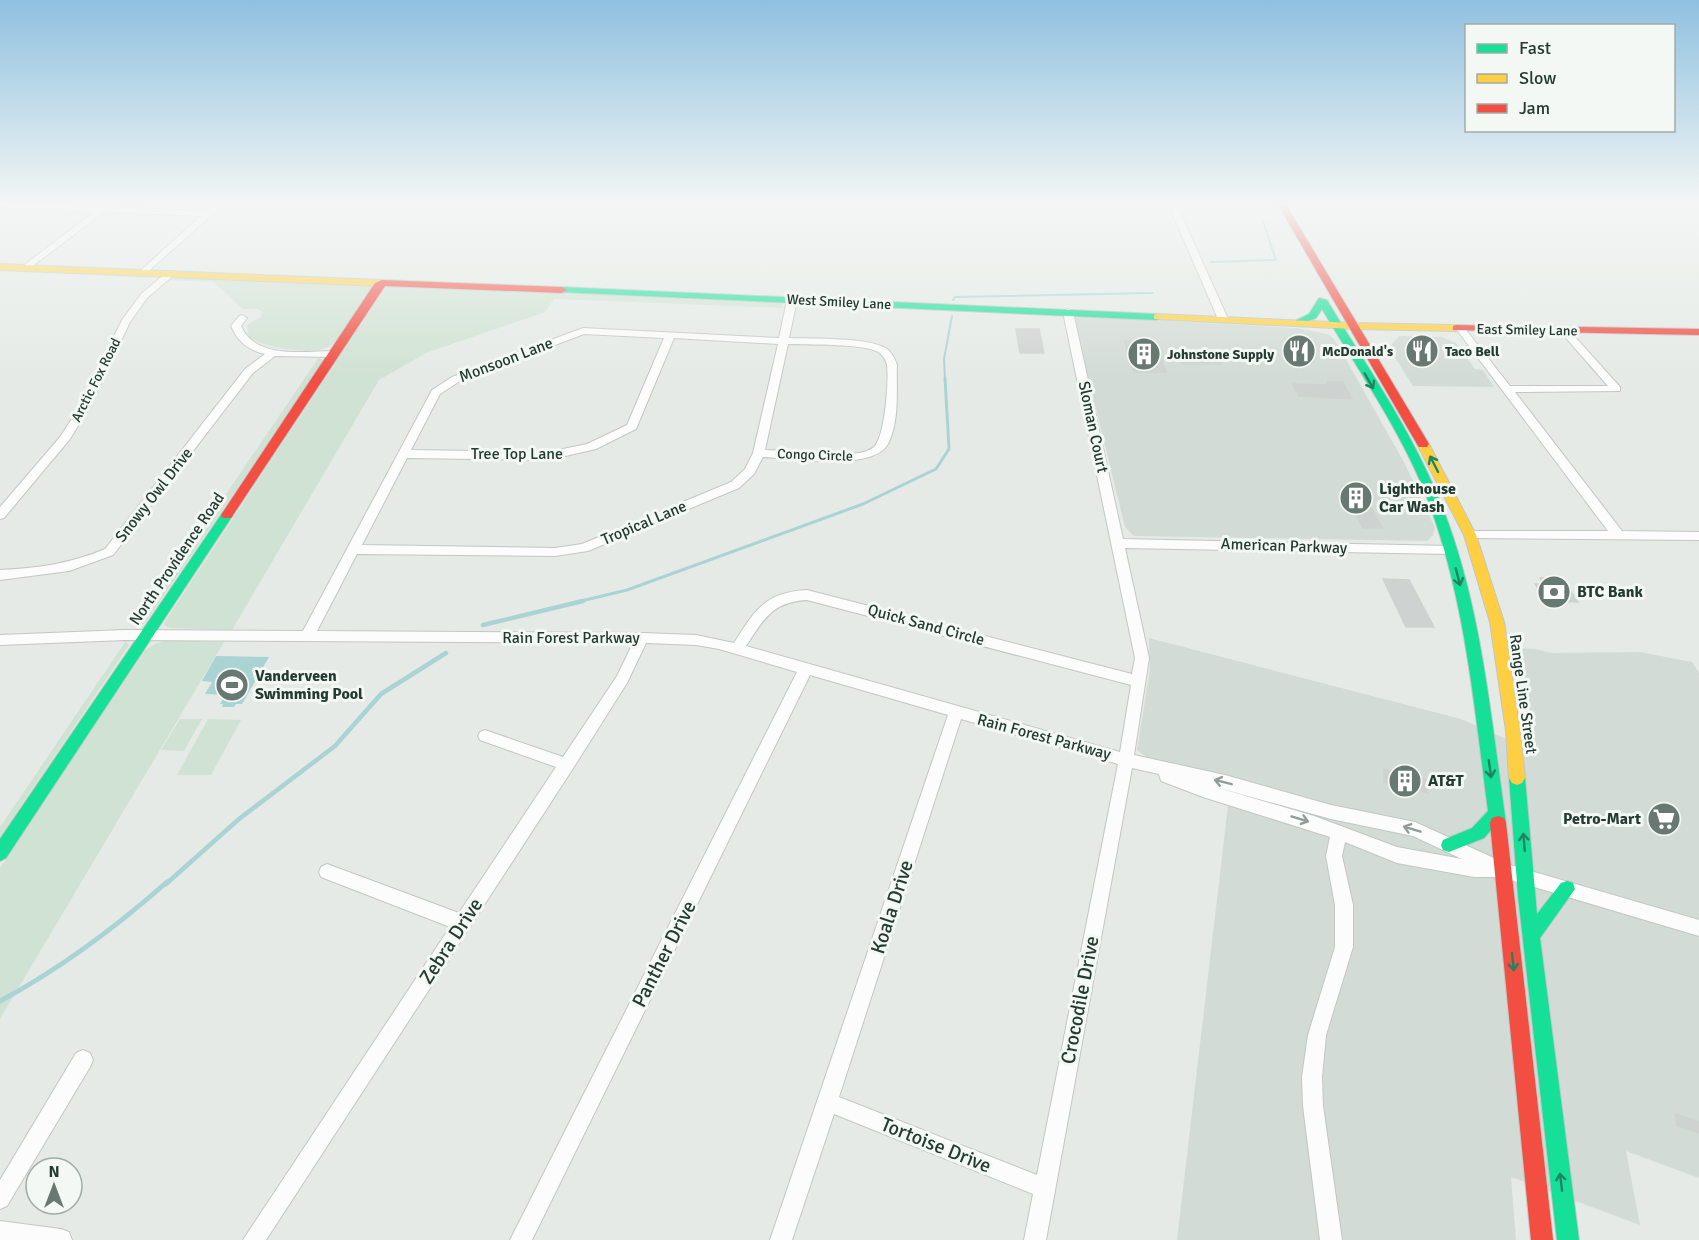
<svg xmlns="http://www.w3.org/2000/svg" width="1699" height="1240" font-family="Signika,sans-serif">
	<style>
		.built { fill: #d3dbd7 }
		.green { fill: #d0e2d3 }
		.water { fill: #aad3d4 }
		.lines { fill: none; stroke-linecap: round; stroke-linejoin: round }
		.stream-far3 { stroke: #aad3d4; stroke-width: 2 }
		.stream-far2 { stroke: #aad3d4; stroke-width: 3 }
		.stream-far1 { stroke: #aad3d4; stroke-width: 4.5 }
		.stream { stroke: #aad3d4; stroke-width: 5 }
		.building { fill: #ced2d0; stroke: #ced3d0; stroke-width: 1.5 }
		.street-casing { stroke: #c2c7c4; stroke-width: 2 }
		.fast-casing { stroke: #c0c7c4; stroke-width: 2 }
		.slow-casing { stroke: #c0c7c4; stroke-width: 2 }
		.jam-casing { stroke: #c0c7c4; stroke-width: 2 }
		.street { fill: #fbfcfb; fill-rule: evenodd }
		.fast { fill: #16e098; fill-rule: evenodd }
		.slow { fill: #ffcf43; fill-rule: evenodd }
		.jam { fill: #f24e42; fill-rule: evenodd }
		.oneway { stroke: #1e8560 }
		.oneway2 { stroke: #909c97 }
		.labels { text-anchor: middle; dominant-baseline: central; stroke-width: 6; stroke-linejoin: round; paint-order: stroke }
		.far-street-label { font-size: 14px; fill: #243b33; stroke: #f3f8f5 }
		.far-poi-label { font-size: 14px; font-weight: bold; fill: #243b33; stroke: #f3f8f5; text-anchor: start }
		.street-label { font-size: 16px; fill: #243b33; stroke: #f3f8f5 }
		.poi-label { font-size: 16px; font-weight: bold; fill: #243b33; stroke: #f3f8f5; text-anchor: start }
		.near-street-label { font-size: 20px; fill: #243b33; stroke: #f3f8f5 }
	</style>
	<rect width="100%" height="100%" fill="#e5eae7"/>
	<path class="built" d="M1084,316l212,12 32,6 6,5 10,17 61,108 30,64 -2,7 -6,6 -293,-5 -9,-9 -51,-208z
		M1399,336l43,1 14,6 19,26 8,1 11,17 -81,-1 -24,-38z
		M1149,638l312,81 70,31 -16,-91 -5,-11 26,1 15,4 89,-1 52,10 7,11v505l-73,-27 14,74 -129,-48 5,63h-339l54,-460 -81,-20 -13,-10 13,-80z"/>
	<path class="green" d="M173,277l200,9v2c-7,13 -31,48 -42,57 -15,12 -68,3 -82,-8l-2,-12 14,-8 1,-5 -4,-3h-15l-29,-27 -47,-2z
		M391,285l390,18 3,5 -230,-9 -9,13 -119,41 -47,27 -147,250 -61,-2 -6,-2 -1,-3 221,-335z
		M319,357l4,3 -1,5 -178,259 -8,3z
		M167,640l57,2 -224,377v-151l145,-218 10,-6z
		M126,641l3,4 -129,192v-10z
		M180,719h22l-18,32 -23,-1z
		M208,719l33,1 -30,55h-34z"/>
	<path class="water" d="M216,656l53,1 -27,47h-6l-2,3h-12l1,-3h-3l5,-9 -20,-1 7,-12 -10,-1z"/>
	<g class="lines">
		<path class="stream-far3" d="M1211,262l65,-2 -13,-38
			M953,300l2,-3 198,-4
			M945,380l-1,-21 8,-43"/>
		<path class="stream-far2" d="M577,602l50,-12 236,-86 73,-35 13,-20 -4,-71"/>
		<path class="stream-far1" d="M483,625l100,-24
			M166,884l73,-65 96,-73 46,-52 65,-41"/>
		<path class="stream" d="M0,1001c60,-32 116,-74 167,-119"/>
	</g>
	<path class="building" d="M1016,329h23l5,24h-24z
		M1284,339h18l12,24 -18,-1z
		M1124,341h31l11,31h-32z
		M1179,353h38l5,11h-39z
		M1327,382h16l9,17 -53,-3 -6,-12 35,1z
		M1341,486l20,1 21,41h-19z
		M1540,578h11l4,6h11l12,18 -31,-1 -12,-17h8z
		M1383,579l26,1 25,47h-28z
		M1384,769l43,11 1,13 -44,-11z
		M1675,1114l24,8v11l-22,-7z"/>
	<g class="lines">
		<defs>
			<path id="street" d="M0,203l207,8 9,-8h9l-82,73 -5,-3 2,-2 61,-55 -97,-4 -78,59 -5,-3 2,-2 71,-54 -94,-5z
				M1168,203h8l52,116 -2,2 -8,-2z
				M166,273l8,2 -27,23 -17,24 -41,86 -19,31 -66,79 -4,1v-12l60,-70 19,-29 43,-88 19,-26z
				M792,297l5,3 -8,38c23,1 81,-1 98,11 5,4 8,10 10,16 -1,24 3,56 -9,79 -16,28 -96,14 -125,13l-9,17 -15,14 -151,63 -33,5 -198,-2 -40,77 325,2 54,2 38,8c21,-33 31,-51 73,-53l325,84 3,-16 -72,-346 5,-3 5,3 50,227 328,7 6,4 -6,4 -326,-6 24,110 -15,97 91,20 106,30 84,17 92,42 192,56v16l-199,-59h-26l-77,-14 -52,-21 -3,14 11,49v42l-27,88 -4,42 1,29 19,134h-22l-17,-134 -1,-29 6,-42 27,-88v-42l-9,-49 4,-19 -127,-40 -42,-16 -2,-7 -27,-6 -86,472h-22l9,-46 -199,-80 -42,126h-22l178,-525 -138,-40 -278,565h-22l287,-568 -78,-23 -23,-4 -50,-2 -19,40 -55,87 -306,470h-23l207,-313 -129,-50 -2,-5 2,-5 6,-3 132,49 97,-146 -76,-27 -2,-4 2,-4 5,-2 78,27 54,-81 16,-33 -508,-3 -125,5v-10l125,-5 178,1 129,-241 20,-13 131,-49 196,10 8,-38zM584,334l80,4 -37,87 -40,19 -39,8 -137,-2 29,-56 20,-13zM674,338l104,6 -25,109 -8,16 -14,13 -149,62 -27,4 -193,-3 45,-87 141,2 48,-11 40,-20zM788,344c20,1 77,-1 92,9 3,3 6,7 7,12 2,16 -2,71 -13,82 -6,5 -15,6 -22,7l-87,-4zM807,600l324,85 -11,67 -374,-106c18,-27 26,-44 61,-46zM961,719l157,45 -81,411 -198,-78zM1212,786l119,33 82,17 49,23 -65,-12 -83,-31z
				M242,315l5,3 -6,8c15,34 63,25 94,25l5,3 -5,3 -60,-1 -22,17 -140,182 -44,16 -69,9v-10c37,-2 70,-6 105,-21l140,-180 20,-15c-17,-4 -27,-12 -34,-28l8,-10z
				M1460,325l3,1 47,60h98l-49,-56 8,-2 53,59v4l-105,1 107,139 77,1v8l-233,-2 -2,-3 6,-4h138l-151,-201v-4z
				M83,1050l7,3 3,7 -3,7 -83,139 -7,3v-29l76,-127z
				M0,1221l61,8 8,3 3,8h-72z"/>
			<path id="fast" d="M562,287l595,27 5,3 -5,3 -598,-28v-4z
				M1319,298l8,2c38,64 81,125 110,194 44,104 53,218 69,329l-2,5 -6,2 -5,-2 -9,10 -35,14 -6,-2 -2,-5 2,-5 29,-12 16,-17c-14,-107 -23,-215 -62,-316 -26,-66 -68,-125 -104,-186l-6,9 -20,8 -5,-3 18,-9z
				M227,511l6,4 -2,3 -225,340 -6,3v-22l223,-327z
				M1517,771l5,2 3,5 12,136 24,-31 6,-2 6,2 2,6 -35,49 39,302h-22l-39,-344 -9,-118 3,-5z"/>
			<path id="slow" d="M0,264l380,16 5,3 -5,3 -380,-16z
				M1157,314l197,9 102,2 5,3 -5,3 -102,-2 -200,-10v-4z
				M1423,440l6,4 47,91 28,87 16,109 5,47 -3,5 -5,2 -5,-2 -3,-5 -3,-47 -16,-109 -26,-87 -47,-91z"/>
			<path id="jam" d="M1277,203h8l144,241 -2,3h-8l-2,-3z
				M382,280l180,7 5,3 -5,3 -177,-7 -154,232h-8l-2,-3 2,-3 152,-229z
				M1456,325l243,4v6l-246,-5v-4z
				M1498,816l6,2 2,5 47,417h-22l-41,-417 2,-5z"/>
		</defs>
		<use href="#street" class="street-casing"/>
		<use href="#fast" class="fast-casing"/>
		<use href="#slow" class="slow-casing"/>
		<use href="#jam" class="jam-casing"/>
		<use href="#street" class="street"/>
		<use href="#fast" class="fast"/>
		<use href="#slow" class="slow"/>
		<use href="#jam" class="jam"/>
	</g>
	<defs><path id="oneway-shaft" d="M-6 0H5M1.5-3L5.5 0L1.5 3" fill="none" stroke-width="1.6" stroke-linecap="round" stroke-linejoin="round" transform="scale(1.5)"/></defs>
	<g class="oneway">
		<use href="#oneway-shaft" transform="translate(1369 381) rotate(60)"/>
		<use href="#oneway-shaft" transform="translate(1434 464) rotate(-117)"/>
		<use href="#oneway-shaft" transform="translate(1458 577) rotate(75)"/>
		<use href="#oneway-shaft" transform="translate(1490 769) rotate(82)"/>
		<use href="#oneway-shaft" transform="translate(1524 842) rotate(-95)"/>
		<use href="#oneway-shaft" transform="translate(1513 962) rotate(84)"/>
		<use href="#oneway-shaft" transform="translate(1561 1182) rotate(-97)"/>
	</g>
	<g class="oneway2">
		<use href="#oneway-shaft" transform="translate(1223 782) rotate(-166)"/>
		<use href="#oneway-shaft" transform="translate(1300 819) rotate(17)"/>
		<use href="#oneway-shaft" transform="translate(1412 829) rotate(-163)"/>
	</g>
	<linearGradient id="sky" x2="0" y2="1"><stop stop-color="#8fc0e0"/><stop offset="0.54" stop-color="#f3f6f4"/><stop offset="1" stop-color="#f3f6f4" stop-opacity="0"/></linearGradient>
	<rect width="1699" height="377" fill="url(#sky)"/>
	<defs>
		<symbol id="restaurant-disc" viewBox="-11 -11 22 22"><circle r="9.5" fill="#687872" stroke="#f3f8f5"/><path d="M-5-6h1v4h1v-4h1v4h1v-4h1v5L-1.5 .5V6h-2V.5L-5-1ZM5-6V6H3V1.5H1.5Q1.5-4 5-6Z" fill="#fff"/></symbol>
		<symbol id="building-disc" viewBox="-11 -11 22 22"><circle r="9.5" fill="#687872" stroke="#f3f8f5"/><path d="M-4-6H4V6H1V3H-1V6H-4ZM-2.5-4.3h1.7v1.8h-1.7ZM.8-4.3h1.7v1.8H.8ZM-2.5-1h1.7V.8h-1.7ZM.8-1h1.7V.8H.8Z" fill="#fff"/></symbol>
		<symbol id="bank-disc" viewBox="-11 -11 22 22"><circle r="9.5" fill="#687872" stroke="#f3f8f5"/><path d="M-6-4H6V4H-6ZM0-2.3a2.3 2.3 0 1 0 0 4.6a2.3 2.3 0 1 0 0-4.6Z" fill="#fff"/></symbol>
		<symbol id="stadium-disc" viewBox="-11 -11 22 22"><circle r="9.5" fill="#687872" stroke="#f3f8f5"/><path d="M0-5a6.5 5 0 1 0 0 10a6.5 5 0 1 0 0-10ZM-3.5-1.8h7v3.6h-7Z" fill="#fff"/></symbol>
		<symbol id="supermarket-disc" viewBox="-11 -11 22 22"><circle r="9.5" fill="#687872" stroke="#f3f8f5"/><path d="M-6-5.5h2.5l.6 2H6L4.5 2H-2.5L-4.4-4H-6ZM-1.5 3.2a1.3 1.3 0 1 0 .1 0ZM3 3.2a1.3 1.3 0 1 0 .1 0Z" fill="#fff"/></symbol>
	</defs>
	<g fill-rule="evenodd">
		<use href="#restaurant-disc" x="1280" y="332" width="38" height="38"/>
		<use href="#restaurant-disc" x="1403" y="332" width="38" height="38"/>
		<use href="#building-disc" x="1125" y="335" width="38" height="38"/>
		<use href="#building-disc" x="1337" y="479" width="38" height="38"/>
		<use href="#bank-disc" x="1535" y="573" width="38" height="38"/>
		<use href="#stadium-disc" x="213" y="666" width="38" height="38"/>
		<use href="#building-disc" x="1386" y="762" width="38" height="38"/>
		<use href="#supermarket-disc" x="1645" y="800" width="38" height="38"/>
	</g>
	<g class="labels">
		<g class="far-street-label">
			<text transform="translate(839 302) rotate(3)">West Smiley Lane</text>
			<text transform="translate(1527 330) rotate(1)">East Smiley Lane</text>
			<text transform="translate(96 380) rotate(-63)">Arctic Fox Road</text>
			<text transform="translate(815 455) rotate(2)">Congo Circle</text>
		</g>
		<g class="far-poi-label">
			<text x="1322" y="351">McDonald's</text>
			<text x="1445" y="351">Taco Bell</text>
			<text x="1167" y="354">Johnstone Supply</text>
		</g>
		<g class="street-label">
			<text transform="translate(506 360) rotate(-21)">Monsoon Lane</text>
			<text transform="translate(1093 427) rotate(78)">Sloman Court</text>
			<text x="517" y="454">Tree Top Lane</text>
			<text transform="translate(154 495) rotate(-52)">Snowy Owl Drive</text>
			<text transform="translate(644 523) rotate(-23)">Tropical Lane</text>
			<text transform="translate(1284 546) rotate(2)">American Parkway</text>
			<text transform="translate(177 559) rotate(-56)">North Providence Road</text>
			<text transform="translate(926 625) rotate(15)">Quick Sand Circle</text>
			<text x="571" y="638">Rain Forest Parkway</text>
			<text transform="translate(1523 694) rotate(82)">Range Line Street</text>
			<text transform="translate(1044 737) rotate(15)">Rain Forest Parkway</text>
		</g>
		<g class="poi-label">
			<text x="1379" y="489">Lighthouse<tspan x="1379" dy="18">Car Wash</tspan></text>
			<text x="1577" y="592">BTC Bank</text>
			<text x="255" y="676">Vanderveen<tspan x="255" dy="18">Swimming Pool</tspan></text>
			<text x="1428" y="781">AT&amp;T</text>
			<text x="1641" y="819" text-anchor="end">Petro-Mart</text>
		</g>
		<g class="near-street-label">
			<text transform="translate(892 907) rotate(-72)">Koala Drive</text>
			<text transform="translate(451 941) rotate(-57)">Zebra Drive</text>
			<text transform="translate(664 954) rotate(-63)">Panther Drive</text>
			<text transform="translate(1080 1000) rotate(-79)">Crocodile Drive</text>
			<text transform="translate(936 1145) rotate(22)">Tortoise Drive</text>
		</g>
	</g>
	<rect x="1465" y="24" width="210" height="108" fill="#f3f8f5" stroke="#a0aca7" stroke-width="1.5"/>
	<rect x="1477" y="44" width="30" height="9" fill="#16e098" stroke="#a0aca7" stroke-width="1.5"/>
	<text x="1519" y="54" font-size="18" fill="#243b33">Fast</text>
	<rect x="1477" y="74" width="30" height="9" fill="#ffcf43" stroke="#a0aca7" stroke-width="1.5"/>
	<text x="1519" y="84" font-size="18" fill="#243b33">Slow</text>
	<rect x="1477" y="104" width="30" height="9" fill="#f24e42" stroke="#a0aca7" stroke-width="1.5"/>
	<text x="1519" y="114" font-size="18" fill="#243b33">Jam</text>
	<g transform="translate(54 1186)"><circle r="28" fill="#f3f8f5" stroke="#a0aca7" stroke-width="1.5"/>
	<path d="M0-4.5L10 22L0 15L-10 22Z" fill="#687872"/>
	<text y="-9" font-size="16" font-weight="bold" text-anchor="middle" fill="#243b33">N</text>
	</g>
</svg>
